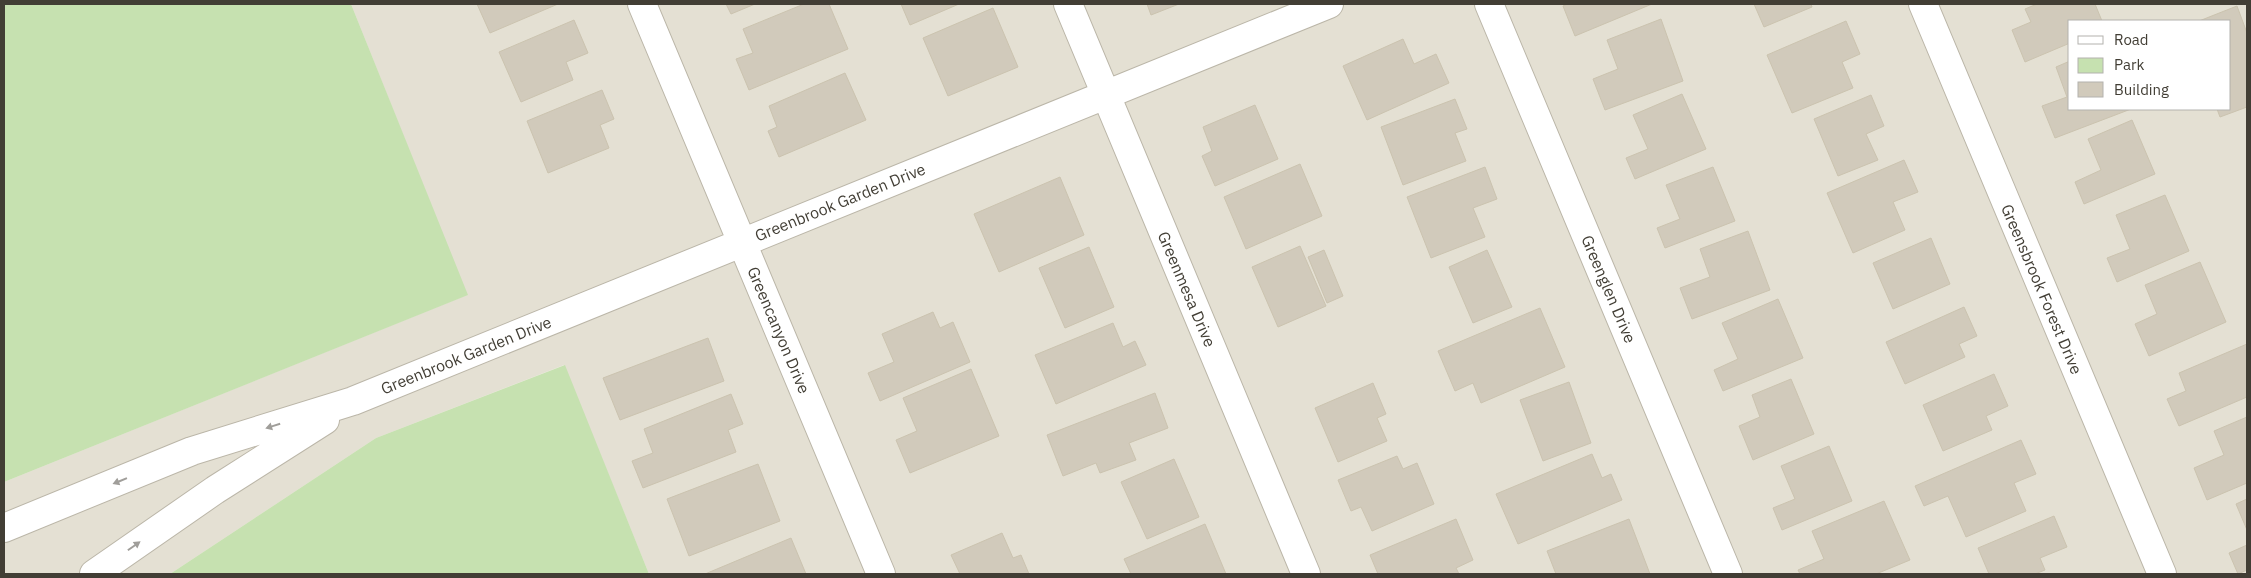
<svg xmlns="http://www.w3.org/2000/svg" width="2251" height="578" font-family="'IBM Plex Sans',sans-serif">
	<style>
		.residential { fill: #e4e0d3; fill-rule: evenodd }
		.green { fill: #c6e1b0 }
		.building { fill: #d1cabb; stroke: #cbc3af }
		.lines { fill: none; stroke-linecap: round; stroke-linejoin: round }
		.minor-casing { stroke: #bbb6a8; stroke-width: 30 }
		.minor { stroke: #fff; stroke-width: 28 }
		.oneway { fill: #a09e9a }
		.labels { text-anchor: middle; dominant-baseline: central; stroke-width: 4.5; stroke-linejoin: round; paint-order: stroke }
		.street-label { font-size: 16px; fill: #423e35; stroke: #fff }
	</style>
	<rect width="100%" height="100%" fill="#f0eee4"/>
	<path class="residential" d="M351,4h1896v570h-1598l-85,-209 -188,73 -206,136h-166v-92l463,-187zM2070,21h160v88h-160z"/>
	<path class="green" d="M4,4h347l117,291 -464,187z
		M565,365l84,209h-479l206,-136z"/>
	<path class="building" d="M477,4h81l-68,29z
		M726,4h29l-24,10z
		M804,4h25l19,45 -99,41 -13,-31 17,-6 -10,-24z
		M901,4h58l-49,21z
		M1147,4h32l-28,11z
		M1567,4h85l-77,32 -12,-30z
		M1754,4h57l1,3 -48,20z
		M2037,4h58l7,17h-32v22l-45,19 -13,-32 19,-8 -6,-13z
		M2237,6l10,27v74l-27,10 -3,-8h13v-88h-31z
		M993,8l25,59 -70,29 -25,-58z
		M1661,19l22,62 -78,29 -12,-31 25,-10 -11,-29z
		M574,20l14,33 -22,9 7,18 -52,22 -22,-50z
		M1846,21l14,33 -18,8 11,26 -61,25 -25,-58z
		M1403,39l11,25 22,-10 13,29 -82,37 -24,-54z
		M2070,61v48h61l-76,29 -13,-32 25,-9 -11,-30z
		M845,73l21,47 -87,37 -11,-26 9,-4 -8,-21z
		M602,90l12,29 -14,6 9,23 -61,25 -21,-52z
		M1682,94l24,55 -71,30 -9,-21 22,-9 -15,-34z
		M1871,95l13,31 -18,8 12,26 -40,16 -24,-57z
		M1455,99l12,30 -12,4 11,28 -63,24 -22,-58z
		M1255,105l23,54 -63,27 -13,-30 10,-5 -9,-24z
		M2132,120l23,54 -71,30 -9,-22 26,-12 -13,-31z
		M1904,160l14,32 -25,10 12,28 -52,23 -26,-60z
		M1300,164l22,52 -76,33 -22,-52z
		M1485,167l12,32 -24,9 12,29 -54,21 -24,-61z
		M1713,167l22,54 -70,27 -8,-20 23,-9 -14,-34z
		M1060,177l24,58 -85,37 -25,-58z
		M2165,195l24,56 -72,31 -10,-24 23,-9 -14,-34z
		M1748,231l22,59 -78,29 -12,-31 30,-11 -10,-28z
		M1931,238l19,46 -57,25 -20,-46z
		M1300,246l26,60 -48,21 -26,-60z
		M1089,247l25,60 -49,21 -26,-60z
		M1324,250l19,46 -16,7 -19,-46z
		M1487,250l25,57 -39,16 -24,-56z
		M2200,262l26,60 -77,34 -14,-32 22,-10 -12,-29z
		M1778,299l25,59 -80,33 -9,-21 24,-11 -16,-36z
		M1964,307l13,29 -18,8 6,13 -60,27 -19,-42z
		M1540,308l25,59 -84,36 -8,-20 -18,8 -17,-40z
		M933,312l7,16 13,-6 17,40 -90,39 -12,-28 26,-11 -12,-28z
		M1113,323l10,24 12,-6 11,24 -90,39 -21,-49z
		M708,338l16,43 -104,39 -17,-42z
		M2247,344v53l-68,29 -12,-27 19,-8 -7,-18z
		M971,369l28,67 -89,37 -14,-33 21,-9 -14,-33z
		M1994,374l14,32 -22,10 6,14 -49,21 -20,-46z
		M1791,379l23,55 -61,26 -14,-34 21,-9 -8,-22z
		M1569,382l22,61 -48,18 -23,-61z
		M1373,383l13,31 -9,4 10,23 -49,21 -23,-54z
		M1155,393l13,35 -39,15 7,17 -36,13 -4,-10 -33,13 -16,-41z
		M731,394l12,30 -15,6 8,22 -93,36 -11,-27 21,-8 -9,-24z
		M2247,417v66l-40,17 -13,-32 30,-13 -10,-24z
		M2021,440l15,34 -22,9 12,28 -60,26 -18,-41 -24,10 -9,-20z
		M1829,446l23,55 -70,29 -9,-22 22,-9 -14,-33z
		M1592,454l10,24 9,-4 11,26 -104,44 -22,-50z
		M1397,456l6,13 14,-6 17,41 -62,27 -11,-24 -10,4 -13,-31z
		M1174,459l25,58 -52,22 -26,-57z
		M758,464l22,57 -91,35 -22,-57z
		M2247,499v31l-11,-26z
		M1884,501l26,59 -34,14h-76l-2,-4 26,-11 -12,-28z
		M2054,516l13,31 -27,11 5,12 -10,4h-46l-11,-26z
		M1456,519l17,41 -17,8 3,6h-81l-8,-19z
		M1629,519l21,55h-94l-9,-23z
		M1205,524l21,50h-95l-7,-15z
		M1002,533l11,25 8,-3 8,19h-69l-9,-19z
		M791,538l15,36h-101z
		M2247,545v25l-9,4 -9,-21z"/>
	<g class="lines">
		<defs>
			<path id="minor" d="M642,4l239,570
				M1068,4l238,570
				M1489,4l239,570
				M1923,4l239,570
				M4,528l188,-77 161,-50 976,-397
				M94,574l121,-84 110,-70"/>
		</defs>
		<use href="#minor" class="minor-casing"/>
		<use href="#minor" class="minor"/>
	</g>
	<defs><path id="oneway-solid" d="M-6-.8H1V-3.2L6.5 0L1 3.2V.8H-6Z" transform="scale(1.25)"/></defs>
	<g class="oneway">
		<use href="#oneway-solid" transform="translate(273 426) rotate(163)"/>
		<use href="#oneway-solid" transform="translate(120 481) rotate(158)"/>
		<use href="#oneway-solid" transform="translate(134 546) rotate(-35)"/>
	</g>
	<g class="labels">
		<g class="street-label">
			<text transform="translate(840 202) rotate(-22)">Greenbrook Garden Drive</text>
			<text transform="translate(1187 289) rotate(67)">Greenmesa Drive</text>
			<text transform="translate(1609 289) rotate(67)">Greenglen Drive</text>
			<text transform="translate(2042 289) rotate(67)">Greensbrook Forest Drive</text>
			<text transform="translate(779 330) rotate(67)">Greencanyon Drive</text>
			<text transform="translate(466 355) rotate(-22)">Greenbrook Garden Drive</text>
		</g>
	</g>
	<rect width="2251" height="578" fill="none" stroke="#423e35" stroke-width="10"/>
	<rect x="2068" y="20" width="162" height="90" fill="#ffffff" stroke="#b3b2ae"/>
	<rect x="2078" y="36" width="25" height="8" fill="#ffffff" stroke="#b3b2ae"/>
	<text x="2114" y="45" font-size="15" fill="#423e35">Road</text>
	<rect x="2078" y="58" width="25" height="15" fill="#c6e1b0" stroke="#b3b2ae"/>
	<text x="2114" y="70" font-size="15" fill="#423e35">Park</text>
	<rect x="2078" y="82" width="25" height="15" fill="#d1cabb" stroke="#b3b2ae"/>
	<text x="2114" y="95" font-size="15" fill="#423e35">Building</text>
</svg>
